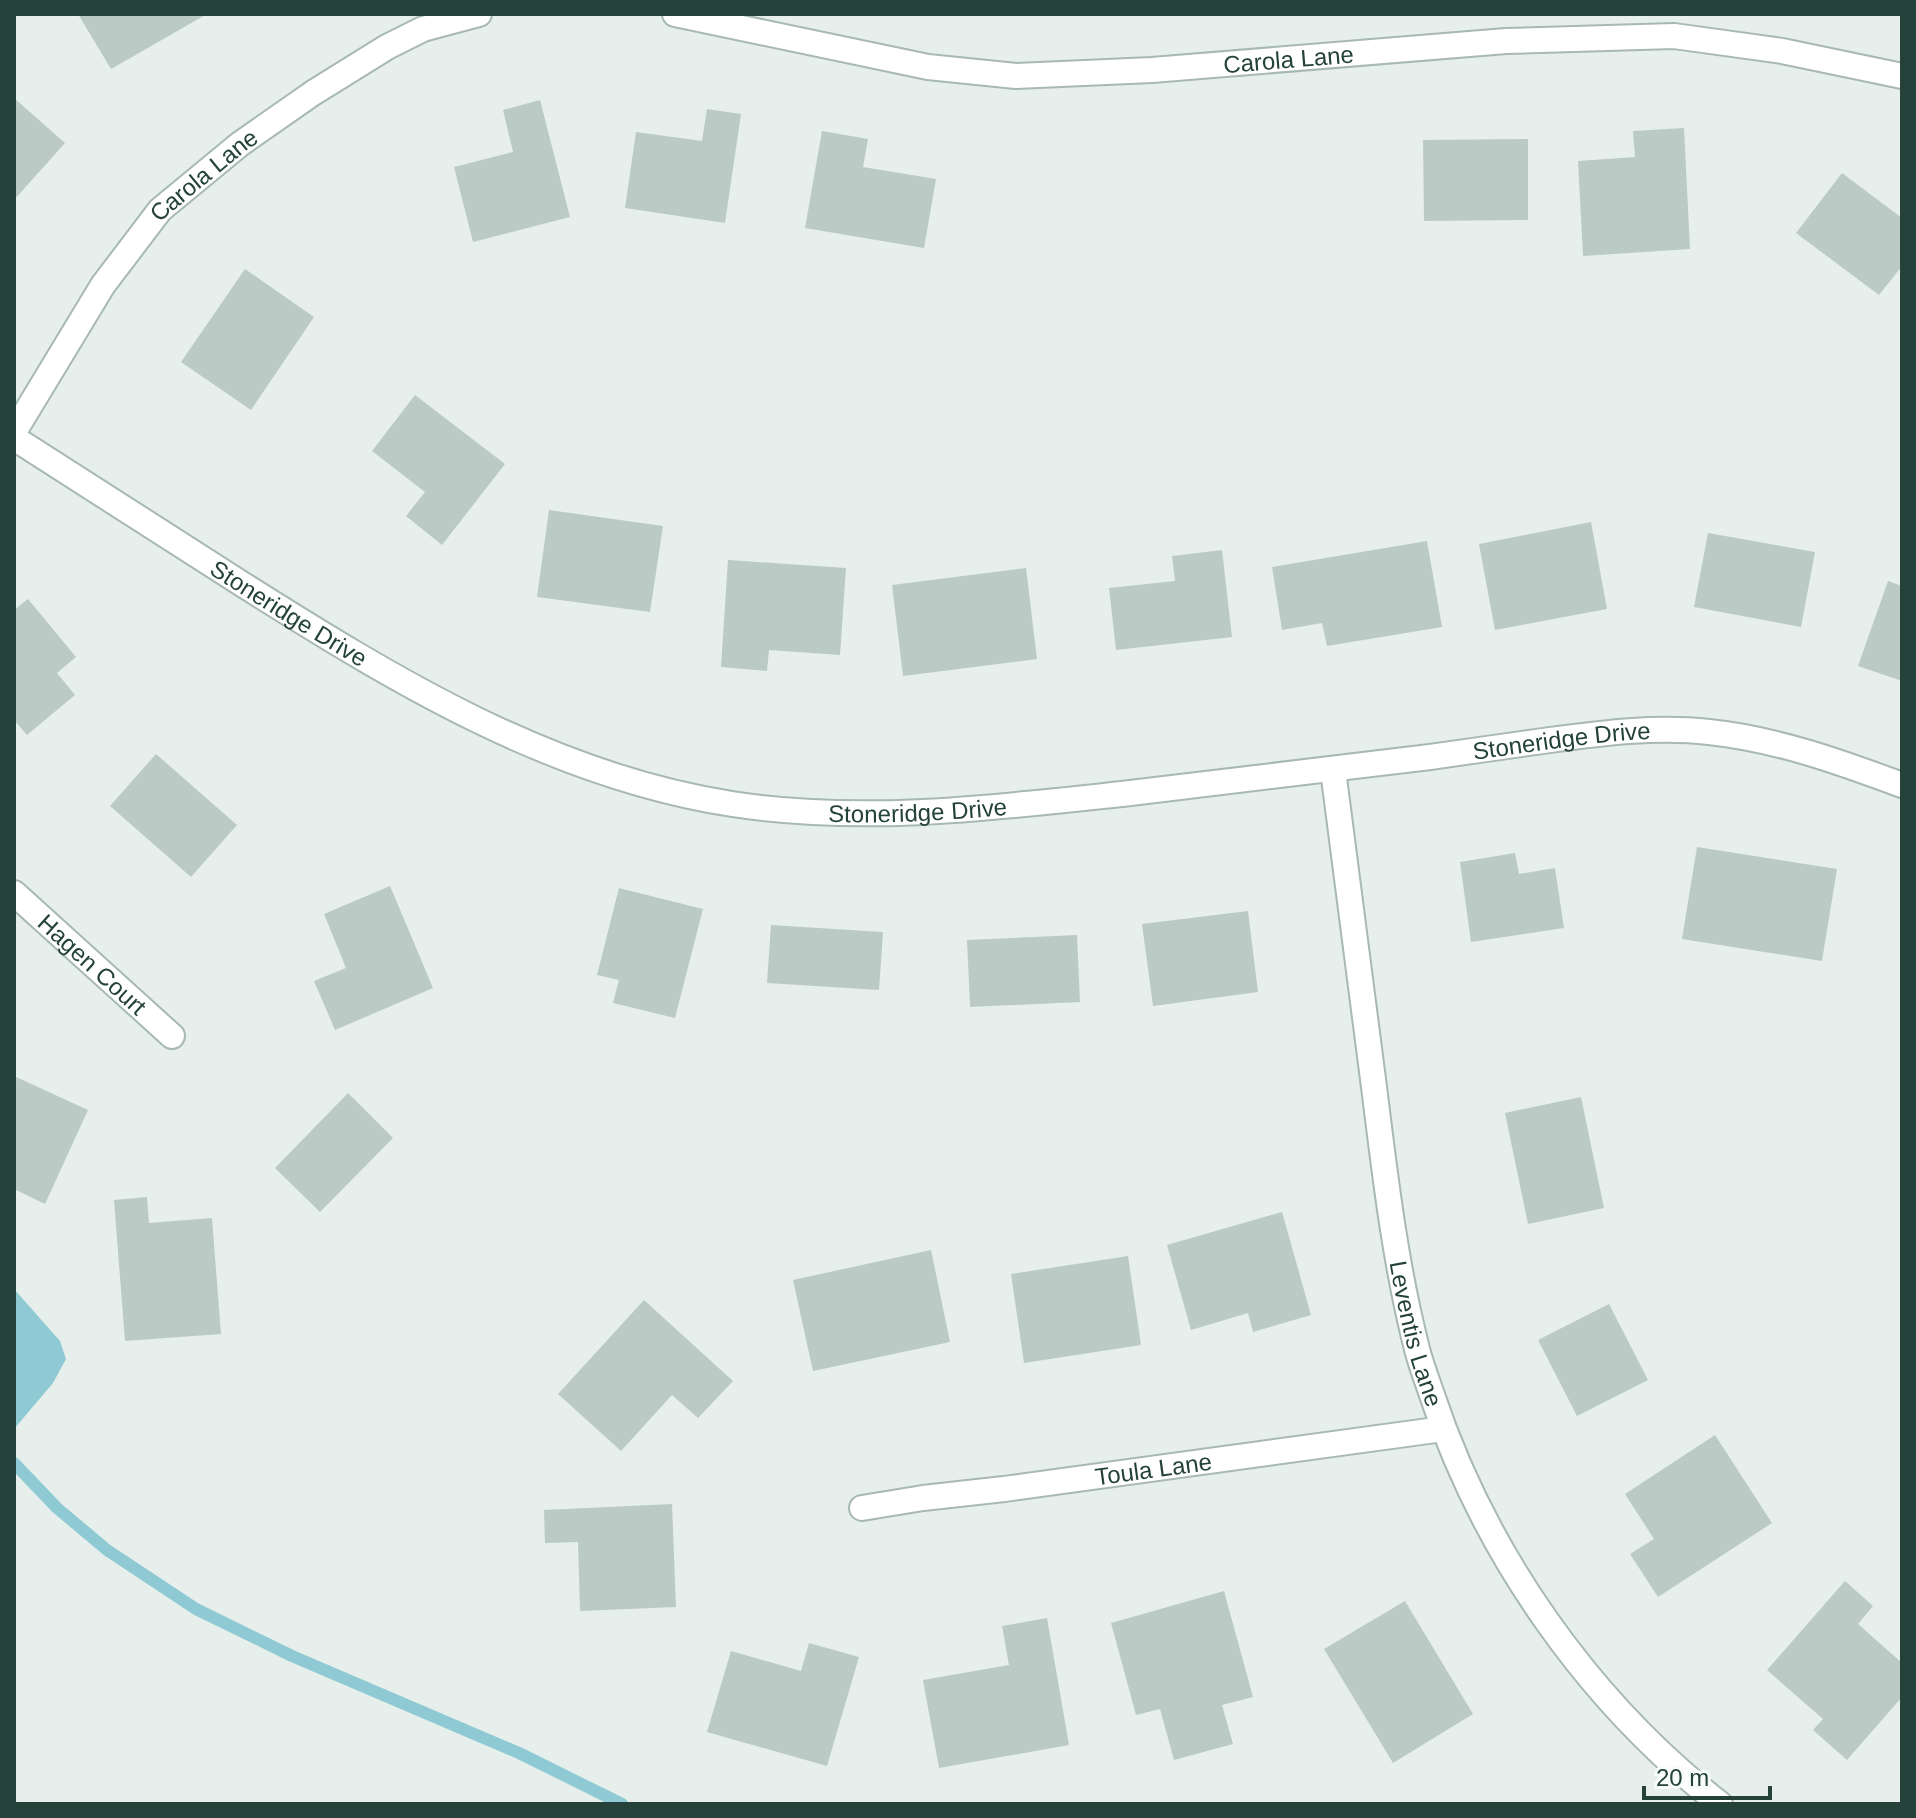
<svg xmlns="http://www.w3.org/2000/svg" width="1916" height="1818" font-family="Helvetica,sans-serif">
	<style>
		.water { fill: #8ec9d4 }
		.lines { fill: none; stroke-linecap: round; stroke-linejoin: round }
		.stream { stroke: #8ec9d4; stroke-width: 12 }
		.building { fill: #bbcac4 }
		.street-casing { stroke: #a8b8b2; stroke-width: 28 }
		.street { stroke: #fff; stroke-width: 24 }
		.labels { text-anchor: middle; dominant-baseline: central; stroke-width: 7; stroke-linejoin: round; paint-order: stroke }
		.street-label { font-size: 24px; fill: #24423a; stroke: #f7fbf9 }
	</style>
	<rect width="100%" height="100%" fill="#e6efeb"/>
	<path class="water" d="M14,1289l46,52 6,18 -13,24 -39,46z"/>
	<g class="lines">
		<path class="stream" d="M14,1463l43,45 50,42 89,59 96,47 227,97 103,51"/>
	</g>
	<path class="building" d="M78,14h129l-96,55z
		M14,98l51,45 -51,57z
		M540,100l30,117 -97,25 -19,-75 59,-15 -10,-42z
		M707,109l34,5 -16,109 -100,-15 11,-76 66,9z
		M1684,128l6,121 -107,7 -5,-95 57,-4 -2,-26z
		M822,131l46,8 -5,28 73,12 -12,69 -119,-20z
		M1528,139v81l-104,1 -1,-81z
		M1842,173l60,45v48l-23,29 -83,-62z
		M245,269l69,48 -63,93 -70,-48z
		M415,395l90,69 -63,81 -36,-29 19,-24 -53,-41z
		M549,510l114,16 -13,86 -113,-15z
		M1591,522l16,87 -112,21 -16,-86z
		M1708,533l107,19 -14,75 -107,-20z
		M1427,541l15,86 -115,19 -5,-23 -40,7 -10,-63z
		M1222,550l10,87 -116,13 -7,-62 66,-7 -3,-25z
		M728,560l118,8 -6,87 -71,-5 -2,21 -46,-4z
		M1026,568l11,91 -134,17 -11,-91z
		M1888,581l14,5v95l-44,-15z
		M28,599l48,58 -19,16 18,22 -48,40 -13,-15v-110z
		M156,754l81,71 -46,52 -81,-71z
		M1697,847l140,22 -15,92 -140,-22z
		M1515,853l4,21 36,-6 9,60 -93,14 -11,-80z
		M390,886l43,102 -98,42 -21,-49 32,-13 -22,-54z
		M619,888l84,21 -28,109 -62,-15 6,-23 -22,-5z
		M1248,911l10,81 -105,14 -11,-82z
		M771,925l112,7 -4,58 -112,-7z
		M1077,935l3,67 -110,5 -3,-67z
		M14,1076l74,34 -43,94 -31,-15z
		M348,1093l45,45 -73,74 -45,-44z
		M1581,1097l23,111 -76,16 -23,-111z
		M147,1197l2,26 63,-5 9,116 -96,7 -11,-141z
		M1282,1212l29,103 -58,17 -5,-19 -57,17 -24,-85z
		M931,1250l19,92 -137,29 -20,-91z
		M1128,1256l13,89 -117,18 -13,-89z
		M644,1300l89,81 -35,37 -26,-23 -51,56 -63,-57z
		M1609,1304l39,76 -71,36 -39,-76z
		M1715,1435l57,88 -114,74 -28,-43 24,-15 -29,-45z
		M672,1504l4,103 -96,4 -2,-69 -33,1 -1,-33z
		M1845,1581l28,25 -15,18 44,39v34l-55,63 -34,-30 10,-11 -56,-49z
		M1224,1591l29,106 -31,8 11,39 -59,16 -14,-51 -24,6 -25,-92z
		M1405,1601l68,113 -80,49 -69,-114z
		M1047,1618l22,127 -130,23 -16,-88 86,-15 -7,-39z
		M809,1643l50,14 -32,109 -120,-34 24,-81 70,20z"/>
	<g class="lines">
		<defs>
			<g id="street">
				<path id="s1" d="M675,14l253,53 88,9 136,-6 354,-29 168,-5 108,15 120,25"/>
				<path id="s2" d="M14,432l89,-147 57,-75 80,-66 73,-51 74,-46 36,-18 56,-15"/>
				<path id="s3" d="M14,438c76,48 152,97 228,146 152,96 309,192 490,220 129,20 261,4 390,-10 103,-12 206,-24 308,-37 40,-6 80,-11 120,-17 52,-7 106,-14 159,-8 67,7 131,30 193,53"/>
				<path id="s4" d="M1333,770c14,105 27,211 41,317 11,88 21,176 43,262 4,16 10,31 15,46 53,159 156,306 288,409"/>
				<path id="s5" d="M14,893l158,143"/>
				<path id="s6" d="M862,1508l61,-10 81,-9 439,-60"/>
			</g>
		</defs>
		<use href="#street" class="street-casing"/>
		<use href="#street" class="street"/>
	</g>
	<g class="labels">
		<g class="street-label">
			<text stroke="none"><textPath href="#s1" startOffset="620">Carola Lane</textPath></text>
			<text stroke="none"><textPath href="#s2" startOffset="322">Carola Lane</textPath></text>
			<text stroke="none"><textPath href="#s3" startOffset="326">Stoneridge Drive</textPath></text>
			<text stroke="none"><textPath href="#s3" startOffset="1646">Stoneridge Drive</textPath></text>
			<text stroke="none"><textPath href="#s3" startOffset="998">Stoneridge Drive</textPath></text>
			<text stroke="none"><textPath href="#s5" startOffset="106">Hagen Court</textPath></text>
			<text stroke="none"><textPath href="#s4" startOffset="570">Leventis Lane</textPath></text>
			<text stroke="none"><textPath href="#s6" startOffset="294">Toula Lane</textPath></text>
		</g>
	</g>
	<rect width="1916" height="1818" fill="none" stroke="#24423a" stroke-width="32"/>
	<path d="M1644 1786v12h126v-12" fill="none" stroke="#24423a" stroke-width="4"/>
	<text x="1656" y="1786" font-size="24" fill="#24423a" stroke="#f7fbf9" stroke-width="6" paint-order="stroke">20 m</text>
</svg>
